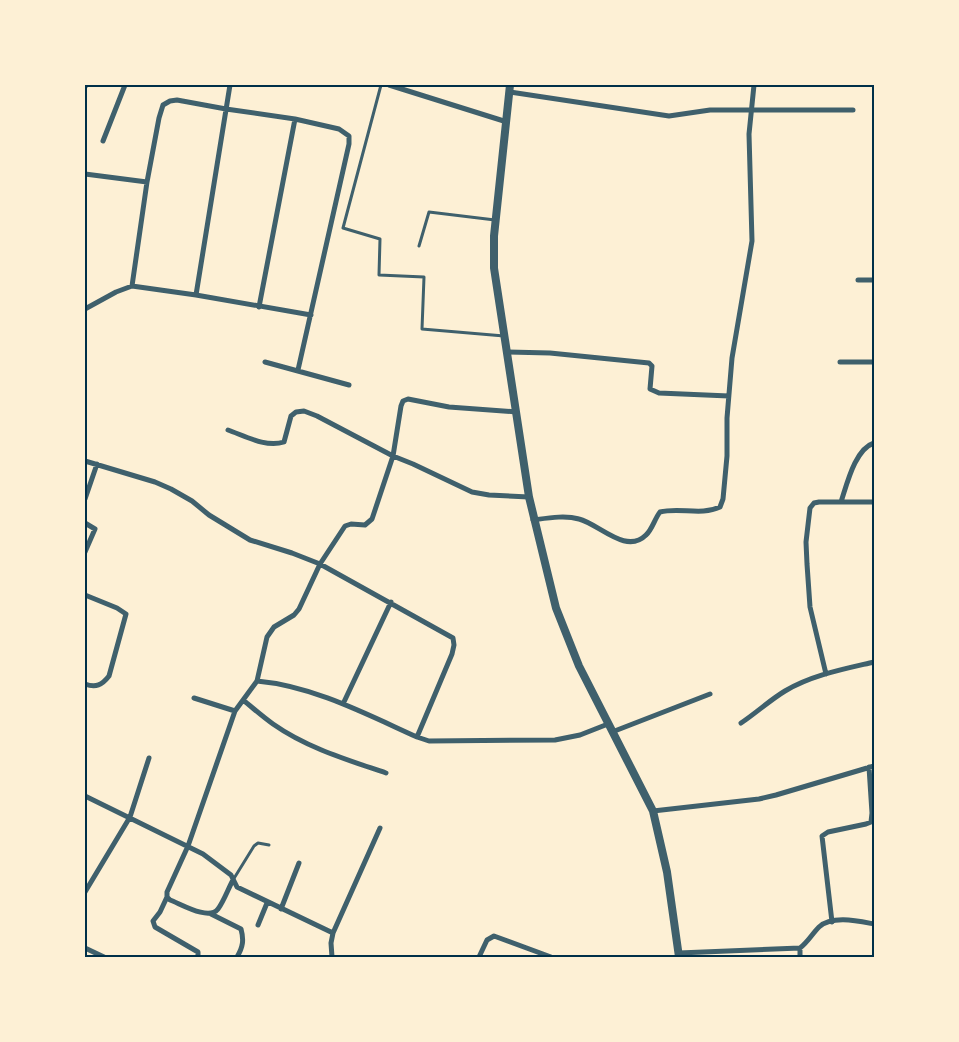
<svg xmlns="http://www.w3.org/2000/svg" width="959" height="1042" font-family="'PT Sans Narrow',sans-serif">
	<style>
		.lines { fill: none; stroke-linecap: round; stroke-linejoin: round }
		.service { stroke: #3f606c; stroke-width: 3 }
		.minor { stroke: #3f606c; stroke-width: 5 }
		.tertiary { stroke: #3f606c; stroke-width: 8 }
		.neatline { fill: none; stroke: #003049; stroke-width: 2 }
	</style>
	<rect width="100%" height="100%" fill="#fdf0d5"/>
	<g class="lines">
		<path class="service" d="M381,85l-38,143 37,11 -1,36 45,2 -2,52 82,7
			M419,246l10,-34 66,8
			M233,880l21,-34 4,-3 11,2"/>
		<path class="minor" d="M389,85l118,37
			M85,87l1,-2
			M510,92l159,24 41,-6h143
			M103,141l22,-56
			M85,174l62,8
			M858,280h16
			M132,286l15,-104 12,-64 4,-13 7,-4 7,-1 49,9 69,10 44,10 10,7v8l-51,226
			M196,295l34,-210
			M259,307l36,-188
			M85,309l31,-17 16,-6 64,9 115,20
			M507,352l43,1 99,10 3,3 -2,23 9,4 70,3
			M265,362l84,23
			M840,362h34
			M228,430c17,6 38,18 56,12l7,-26 5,-4 8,-1 13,5 76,40 8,-50 2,-5 5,-2 41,8 68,5
			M85,461l70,21 16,7 21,12 17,14 41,25 42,13 28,11 133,74 1,7 -2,9 -35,83
			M85,499l12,-35
			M841,502c6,-18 14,-53 33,-59
			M533,520c15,-2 32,-5 46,-1 20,5 47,36 67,16 6,-5 9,-17 14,-23 20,-5 41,4 60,-5l3,-8 4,-43v-38l5,-60 20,-117 -3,-107 5,-49
			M85,523l10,6 -10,23
			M85,595l32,13 9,6 -17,62c-7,9 -13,12 -24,8
			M826,674l-16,-67 -3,-43 -1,-22 4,-34 4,-5 5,-1h55
			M257,681c56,5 109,33 160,56l12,4 126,-1 25,-5 28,-11
			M194,698l41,13
			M243,700c10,8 20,17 30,24 34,24 75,36 113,49
			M343,704l48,-102
			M741,723c15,-10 29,-23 44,-32 27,-16 59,-22 89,-29
			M612,732l98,-38
			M869,767l3,46h2
			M85,796l118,58 28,21 6,12 96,46 -2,10 1,14
			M653,811l106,-12 17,-4 98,-29
			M233,880c-5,9 -9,21 -15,29 -9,12 -37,-5 -48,-9l-3,-3v-5l21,-46 47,-135 22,-30 10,-44 7,-10 20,-12 5,-6 21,-45 25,-38 6,-2 14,1 7,-6 21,-63 20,8 59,28 17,3 40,2
			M85,892l45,-75 19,-59
			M167,897l-7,15 -7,9 2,6 43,25v5
			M281,909l18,-46
			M211,914l30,15c3,11 2,18 -4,28
			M832,922l-10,-86 6,-4 38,-8 5,-2 1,-9
			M258,925l9,-22
			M333,933l47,-105
			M85,948l19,9
			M800,948v9
			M679,953l121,-5c8,-6 12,-14 19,-21 13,-12 39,-6 55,-3
			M479,957l8,-17 7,-4 57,21"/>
		<path class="tertiary" d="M510,85l-16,151v32l35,229 27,111 23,58 74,145 14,61 12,85"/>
	</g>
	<rect width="959" height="1042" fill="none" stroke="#fdf0d5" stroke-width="172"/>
	<rect x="86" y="86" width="787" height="870" class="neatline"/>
</svg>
